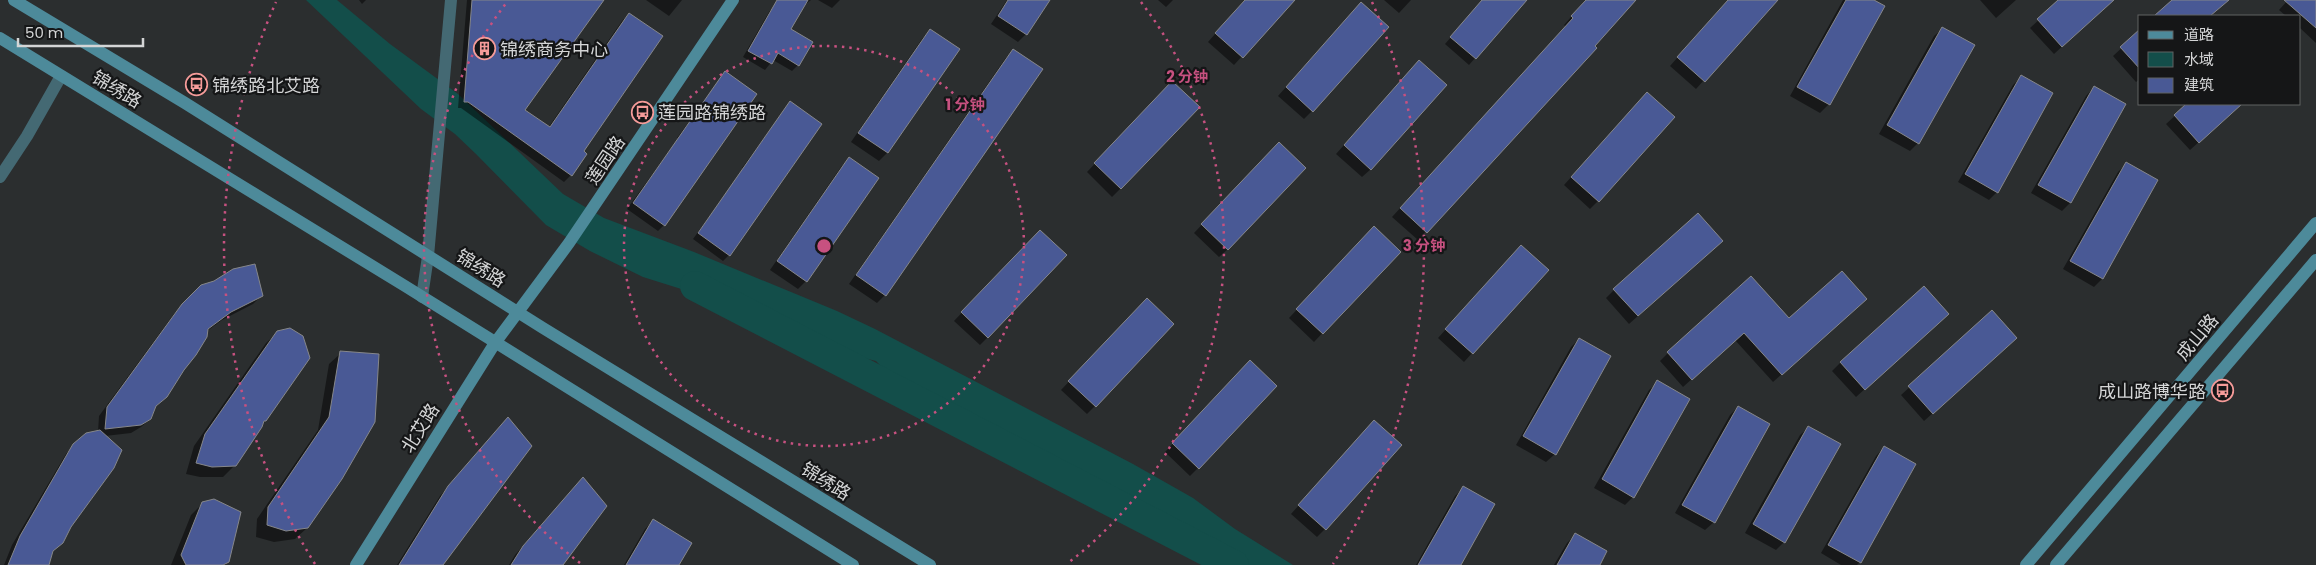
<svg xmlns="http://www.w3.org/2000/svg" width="2316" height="565" font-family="Poppins,'Noto Sans SC',sans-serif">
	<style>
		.water { fill: #134e4a }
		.shadow { fill: #0007 }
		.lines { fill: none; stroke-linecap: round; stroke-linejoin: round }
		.river { stroke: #134e4a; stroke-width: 30 }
		.building { fill: #495995; stroke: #86878a }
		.street { stroke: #446973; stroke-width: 12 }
		.secondary { stroke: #4d8a9a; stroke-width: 12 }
		.ring { fill: none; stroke: #c75180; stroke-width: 2.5; stroke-dasharray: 2.5 5 }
		.labels { text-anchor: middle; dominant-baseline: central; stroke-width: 4.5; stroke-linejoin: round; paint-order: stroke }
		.poi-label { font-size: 18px; fill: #d4d5d6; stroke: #151617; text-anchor: start }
		.street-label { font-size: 18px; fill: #d4d5d6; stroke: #151617 }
		.centre { fill: #c75180; stroke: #151617; stroke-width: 2.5 }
		.ring-label { font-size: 15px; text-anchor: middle; font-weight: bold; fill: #c75180; stroke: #151617; stroke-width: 4.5; stroke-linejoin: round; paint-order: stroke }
	</style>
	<rect width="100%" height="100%" fill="#2b2e2f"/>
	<path class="water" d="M306,0h31l53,44 68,50 105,100 41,24 90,34 143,59 38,18 258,135 60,34 42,31 58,36h-65l-8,-7 -306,-158 -38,-39 -71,-18 -76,-39 -86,-27 -53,-26 -44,-26 -70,-71 -21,-20 -34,-25z"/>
	<path class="shadow" d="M359,0h7l-4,4z
		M467,0h135l-79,110 25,18 74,-107 7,-7 -47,138 -11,23 -7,7 -103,-74h-3z
		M646,0h36l-13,16z
		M780,0h31l-8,6 -13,24 8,35 -6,6 -19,-11 -8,10 -22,-13 26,-45z
		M818,0h22l-8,8z
		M1007,0h41l-22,34 -8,8 -27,-18z
		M1158,0h15l-7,7z
		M1245,0h48l-59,65 -26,-23z
		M1384,0h27l-12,13z
		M1483,0h37l3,3 -54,62 -24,-21z
		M1586,0h48l-216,240 -26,-23 174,-190 -2,-2z
		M1728,0h48l-80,89 -26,-23z
		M1843,0h28l13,7 -55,97 -9,9 -30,-17z
		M1980,0h36l-20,18z
		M2060,0h53l-59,54 -24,-26z
		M2174,0h53l-17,16h-54z
		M2288,0h28v43l-16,-15v-12h-14l-7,-6z
		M1353,12l-41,99 -8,8 -26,-23z
		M1943,28l-25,115 -8,8 -31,-17 55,-98z
		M930,30l28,20 -71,103 -8,8 -28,-19 71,-103z
		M2140,31v48l-4,3 -23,-26z
		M1013,50l-128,245 -8,8 -28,-19 156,-225z
		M1411,70l-40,99 -9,8 -26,-23z
		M725,73l-61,152 -6,6 -31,-22 51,-70 -1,-1z
		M2021,77l-24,115 -8,8 -31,-18 55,-97z
		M2094,87l31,18 -55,98 -8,8 -31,-18 55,-97z
		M1164,91l-43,97 -9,9 -25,-25z
		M1639,102l-41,99 -8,8 -26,-24z
		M790,103l-61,152 -6,6 -30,-22 51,-70 -2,-1z
		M2188,104h53l-51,46 -24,-26z
		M1271,152l-43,97 -9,8 -25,-24z
		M849,159l-43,122 -8,8 -28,-19 71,-103z
		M2126,164l31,17 -55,98 -8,8 -31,-18 55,-97z
		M1366,236l33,16 -85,90 -25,-24z
		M1031,239l-43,98 -8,8 -26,-24z
		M1713,249l-84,75 -23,-26 8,-8z
		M1513,255l34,15 -83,92 -26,-24z
		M202,286l59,10 -8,8 -31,16 -15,11 -41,66 -12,11 -4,11 -9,8 -10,6 -26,3 -35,90 -8,16 -11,11 -3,12h-44l8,-20 54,-91 8,-9 24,-13 1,-16 75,-102z
		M1857,307l-84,75 -38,-42 -52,47 -23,-26 8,-8 121,-33z
		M1139,308l-44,98 -8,8 -26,-24z
		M1992,312l16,34 -84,75 -23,-26z
		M1939,322l-83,75 -24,-26 9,-9z
		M278,332l-13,89 -30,44 -12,12h-23l-14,-3 8,-28 72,-103z
		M1579,339l-24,115 -9,8 -30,-17 55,-98z
		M341,353l36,2 -70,173 -12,11 -21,3 -18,-5 1,-18 61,-89 11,-66z
		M1242,370l-44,98 -8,8 -25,-24z
		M1658,382l-25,115 -8,8 -31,-17 55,-98z
		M1738,407l-24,115 -9,8 -30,-17 55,-98z
		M500,427l-59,138h-44l43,-69z
		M1809,427l-25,115 -8,8 -31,-17 55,-98z
		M1366,430l-41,99 -8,8 -26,-23z
		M1884,447l31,18 -55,97 -3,3h-16l-20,-12 55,-97z
		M575,486l-14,79h-52l6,-10z
		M1463,488l-3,77h-44l39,-69z
		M203,503l25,59 -3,3h-54l20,-50z
		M653,521l24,44h-53l21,-36z
		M1575,535l23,30h-44l13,-22z"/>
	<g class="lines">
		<path class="river" d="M695,286l539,279"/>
	</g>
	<path class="building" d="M472,0h132l-79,110 25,17 79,-114 34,23 -79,115 3,3 -15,22 -104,-74h-4z
		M777,0h31l-17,29 22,13 -14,24 -21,-13 -6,11 -24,-13z
		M1008,0h42l-23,35 -29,-19z
		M1245,0h50l-52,58 -28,-25z
		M1482,0h45l-51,59 -26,-22z
		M1586,0h50l-41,46 2,2 -170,185 -27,-25 173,-190 -2,-2z
		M1728,0h50l-73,82 -28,-25z
		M1846,0h28l11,6 -55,99 -33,-18z
		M2058,0h56l-52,47 -25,-28z
		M2172,0h57l-19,16h-56z
		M2284,0h32v28z
		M1361,2l28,25 -76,85 -27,-25z
		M1942,27l33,18 -56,99 -32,-19z
		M930,29l30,20 -72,104 -30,-20z
		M2140,29v40l-20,-22z
		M1013,49l30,20 -157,227 -30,-21z
		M1419,60l28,25 -76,85 -27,-25z
		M725,71l32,23 -92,132 -32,-23z
		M2021,75l32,18 -55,100 -33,-19z
		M1172,81l28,26 -79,82 -27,-26z
		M2094,86l32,18 -55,99 -33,-18z
		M1647,92l28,25 -76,85 -28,-25z
		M790,101l32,23 -92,132 -32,-23z
		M2186,104h56l-43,39 -25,-28z
		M1279,142l27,26 -78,82 -27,-26z
		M849,157l30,21 -72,104 -30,-21z
		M2126,162l32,18 -55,99 -33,-18z
		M1698,213l25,28 -85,75 -25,-27z
		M1374,226l27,26 -78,82 -27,-25z
		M1040,230l27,25 -79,83 -27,-26z
		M1521,245l28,25 -76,84 -28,-25z
		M255,264l8,32 -32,16 -23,17 -1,8 -11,18 -12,15 -17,27 -11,9 -5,13 -10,6 -36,4 2,-22 75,-103 19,-19 13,-4 19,-12z
		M1842,271l25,28 -85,76 -38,-42 -52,47 -25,-28 84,-76 38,42z
		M1924,286l25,28 -84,76 -25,-28z
		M1147,298l27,26 -78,83 -28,-26z
		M1992,310l25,28 -84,76 -25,-28z
		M290,328l13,8 7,22 -44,63h-2l-2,6 -26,39 -24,1 -16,-4 9,-29 72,-103z
		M1579,338l32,18 -55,99 -33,-19z
		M340,351l39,3 -4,68 -33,57 -34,49 -22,3 -19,-6 1,-18 61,-90z
		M1250,360l27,26 -78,83 -27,-26z
		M1657,380l33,19 -56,99 -32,-19z
		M1738,406l32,18 -55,99 -33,-18z
		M508,417l24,29 -89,119h-44l49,-79z
		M1374,420l28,25 -76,85 -28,-25z
		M1808,426l33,18 -56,99 -32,-19z
		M100,430l22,20 -8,18 -43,59 -8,16 -10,8 -4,14h-41l12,-29 53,-92 13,-11z
		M1884,446l32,18 -55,99 -33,-18z
		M583,477l24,29 -44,59h-52l12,-19z
		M1463,486l32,18 -34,61h-43z
		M214,499l27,13 -12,50 -6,3h-37l-5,-10 21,-53z
		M653,519l39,24 -13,22h-53z
		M1575,533l32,18 -7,14h-43z"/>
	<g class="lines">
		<path class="street" d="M0,177l27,-41 34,-60
			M422,297l6,-41 23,-256"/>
		<path class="secondary" d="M14,0l171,103 358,225 387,237
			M0,38l405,248 448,279
			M356,565l139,-222 74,-100 164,-243
			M2026,565l290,-342
			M2056,565l260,-305"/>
	</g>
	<g class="ring">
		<circle cx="824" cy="246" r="200"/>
		<path d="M580 563A400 400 0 0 1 507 2M1141 2A400 400 0 0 1 1068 563"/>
		<path d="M315 564A600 600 0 0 1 276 2M1372 2A600 600 0 0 1 1333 564"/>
	</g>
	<defs>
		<symbol id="building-ring" viewBox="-11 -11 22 22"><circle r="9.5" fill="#151617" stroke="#f59b99" stroke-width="1.5"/><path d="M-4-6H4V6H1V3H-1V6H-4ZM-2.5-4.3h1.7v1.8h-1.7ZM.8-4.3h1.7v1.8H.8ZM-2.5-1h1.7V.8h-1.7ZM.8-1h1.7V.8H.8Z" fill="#f59b99"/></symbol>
		<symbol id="bus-ring" viewBox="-11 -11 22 22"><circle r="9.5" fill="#151617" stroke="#f59b99" stroke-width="1.5"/><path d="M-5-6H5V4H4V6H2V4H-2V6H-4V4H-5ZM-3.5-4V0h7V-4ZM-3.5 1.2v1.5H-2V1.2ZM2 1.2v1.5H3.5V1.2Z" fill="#f59b99"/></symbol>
	</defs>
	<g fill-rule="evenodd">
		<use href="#building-ring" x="472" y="36" width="25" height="25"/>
		<use href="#bus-ring" x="184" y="72" width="25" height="25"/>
		<use href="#bus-ring" x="630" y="100" width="25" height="25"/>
		<use href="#bus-ring" x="2210" y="378" width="25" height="25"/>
	</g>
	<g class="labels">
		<g class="poi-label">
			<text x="500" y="49">锦绣商务中心</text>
			<text x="212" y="85">锦绣路北艾路</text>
			<text x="658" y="112">莲园路锦绣路</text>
			<text x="2206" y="391" text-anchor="end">成山路博华路</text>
		</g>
		<g class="street-label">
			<text transform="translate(117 89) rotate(31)">锦绣路</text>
			<text transform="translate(605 160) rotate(-56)">莲园路</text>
			<text transform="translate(481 268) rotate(32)">锦绣路</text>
			<text transform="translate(2197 337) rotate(-50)">成山路</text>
			<text transform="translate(420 428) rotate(-58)">北艾路</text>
			<text transform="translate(826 481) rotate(32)">锦绣路</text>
		</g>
	</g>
	<circle cx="824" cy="246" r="8" class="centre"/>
	<g class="ring-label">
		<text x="1187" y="82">2 分钟</text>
		<text x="965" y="110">1 分钟</text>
		<text x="1424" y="251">3 分钟</text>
	</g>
	<rect x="2138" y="15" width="162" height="90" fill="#151617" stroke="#616263"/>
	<rect x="2148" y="31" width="25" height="8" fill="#4d8a9a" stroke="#616263"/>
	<text x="2184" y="40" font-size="15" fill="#d4d5d6">道路</text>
	<rect x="2148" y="52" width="25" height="15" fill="#134e4a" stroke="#616263"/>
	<text x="2184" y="65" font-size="15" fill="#d4d5d6">水域</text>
	<rect x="2148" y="78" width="25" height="15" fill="#495995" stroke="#616263"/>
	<text x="2184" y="90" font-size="15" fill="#d4d5d6">建筑</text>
	<path d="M18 38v8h125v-8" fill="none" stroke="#d4d5d6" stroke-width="2.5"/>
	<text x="25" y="38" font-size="15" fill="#d4d5d6" stroke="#151617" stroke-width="4" paint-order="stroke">50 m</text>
</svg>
